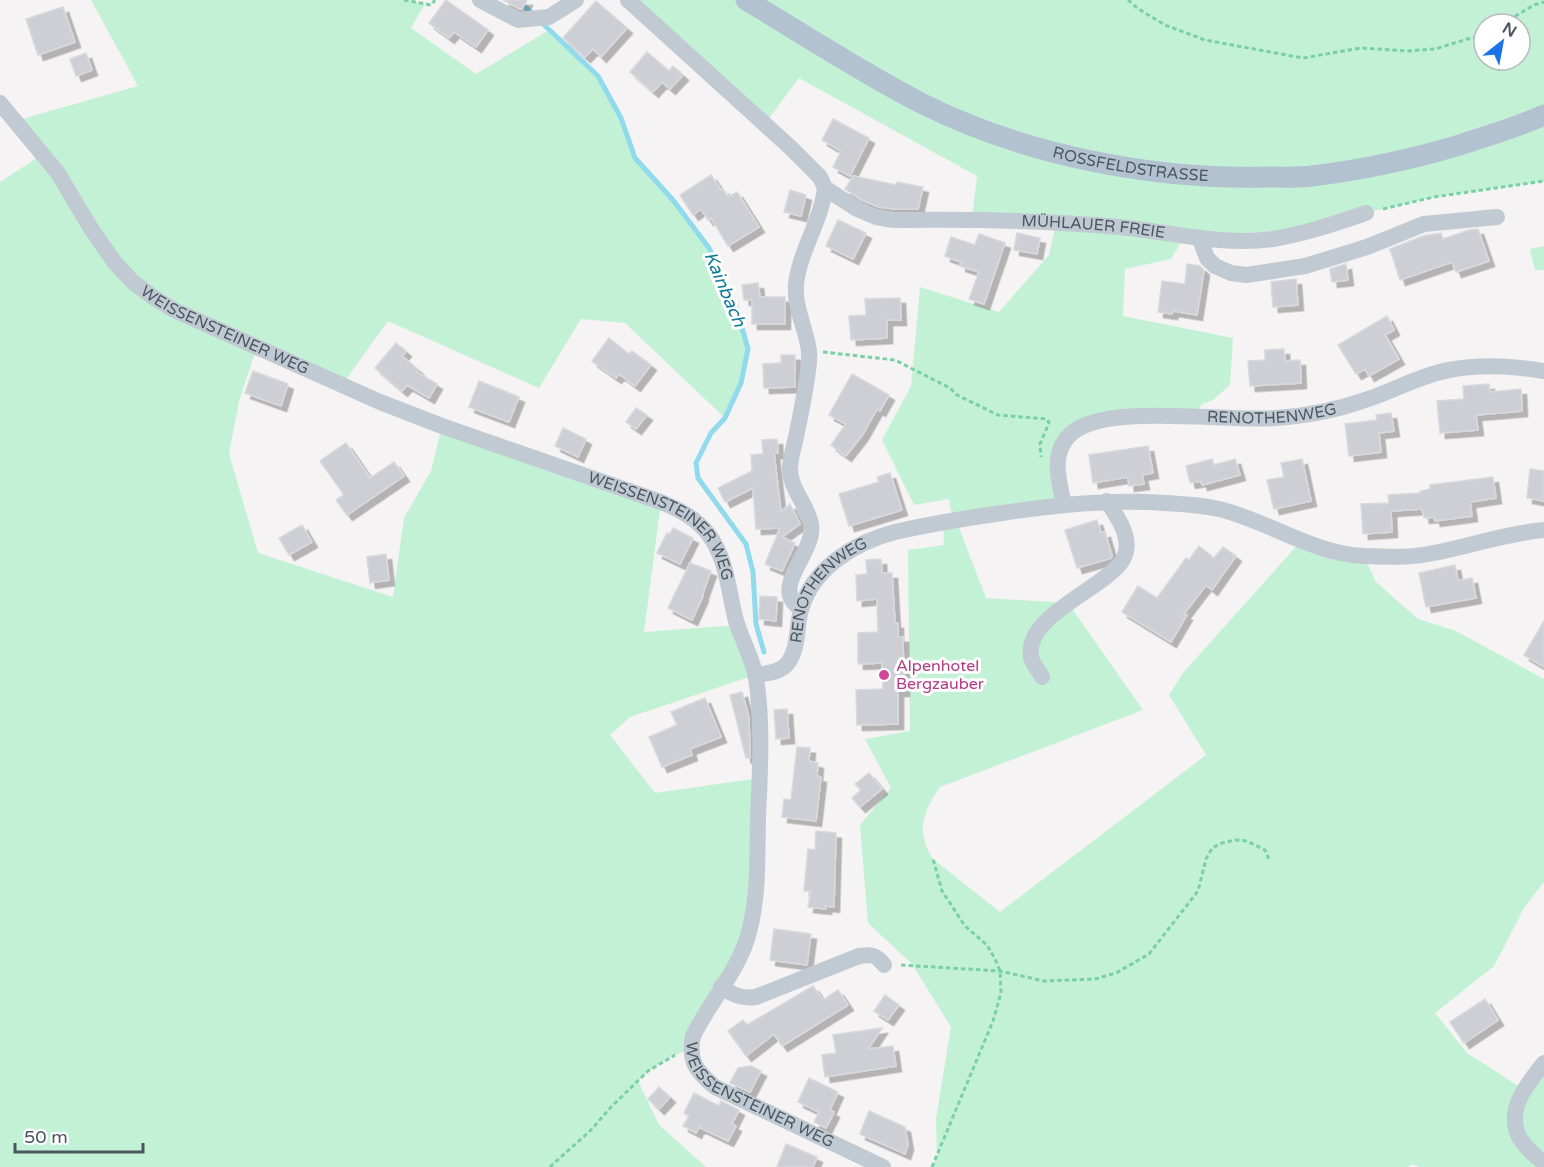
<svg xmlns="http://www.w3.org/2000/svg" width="1544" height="1167" font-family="'Varela Round',sans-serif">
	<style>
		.green { fill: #c3f1d5; fill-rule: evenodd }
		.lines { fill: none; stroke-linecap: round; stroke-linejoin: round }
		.stream { stroke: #90daee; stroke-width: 5 }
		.building { fill: #cdcfd5; stroke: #d7d9de; stroke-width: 1.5; filter: url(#shadow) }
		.path { stroke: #7ad0a6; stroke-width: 3; stroke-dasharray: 4.5 3; stroke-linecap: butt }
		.minor { stroke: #c1cad2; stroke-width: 16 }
		.major { stroke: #b3c2d1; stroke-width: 21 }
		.hotel-dot { fill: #d1479c; stroke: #fff; stroke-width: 2 }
		.labels { text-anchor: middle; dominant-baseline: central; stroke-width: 6; stroke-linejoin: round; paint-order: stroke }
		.street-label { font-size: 16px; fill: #4a5661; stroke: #fff }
		.hotel-label { font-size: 16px; fill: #b23c85; stroke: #fff; text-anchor: start }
		.water-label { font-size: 18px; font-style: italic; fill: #0c7c9b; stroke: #fff }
	</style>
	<defs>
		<filter id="shadow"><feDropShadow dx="5.5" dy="5.5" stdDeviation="0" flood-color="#0004"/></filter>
	</defs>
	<rect width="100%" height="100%" fill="#f5f3f3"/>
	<path class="green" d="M91,0h318l16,4 -14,24 65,46 73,-44 49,46 23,42 14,40 38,42 36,48 28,62 11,39 -7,34 -16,35 -100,-95 -44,-4 -42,69 -151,-67 -46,64 -85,-38 -18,54 -10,53 29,99 135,44 11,-79 27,-47 11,-45 219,76 -17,130 94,-7 17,50 -125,42 -20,18 45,58 105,-15 -7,135 -63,136c-19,7 -38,17 -52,32l21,44 47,42h-706v-985l43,-28 -28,-33 123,-35z
		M639,0h905v181l-110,16 -68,16 -46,15 -136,9 -13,22 -46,10 -2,47 110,22 -3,47 -17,15 -11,4 -9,13 -82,3 -49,27 2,57 -108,16 30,78 82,5 75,107 -203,77c-17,25 -25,44 -7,72l67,53 206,-157 -37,-60 14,-22 118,-132 63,15 12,26 42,37 38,12 88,48v203l-20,26 -30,58 -59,47 32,40 56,36 21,-24v102h-125l-7,-3 -4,3h-476l5,-10 -1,-38 15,-92 -39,-63 -44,-41 -8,-98 31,-37 -26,-49 45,-8 -2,-181 36,-5 -1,-23 10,-2 -4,-21 -35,6 -32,-65 29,-54 9,-99 79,25 50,-57 7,-32 -84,-4 5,-43 -178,-98 -35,47zM1484,24h36v36h-36z
		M1544,246v24h-9l-5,-21z"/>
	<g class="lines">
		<path class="stream" d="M516,0l19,15
			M541,22l57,54 23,42 14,40 38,42 36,48 28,62 11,39 -7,34 -16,35 -14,15 -15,30 2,15 48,66 7,28 3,52 8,28"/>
	</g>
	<path class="building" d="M446,0l42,30 -12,17 -22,-15 -5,6 -20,-15z
		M503,0h24l-5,9h-2z
		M596,1l31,27 -26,29 -8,-8 -8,8 -22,-19z
		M63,7l12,35 -37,13 -12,-36z
		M647,52l22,19 4,-5 10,9 -13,14 -8,-7 -9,10 -23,-20z
		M86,53l6,17 -16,6 -6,-17z
		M833,119l36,19 -19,38 -17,-9 8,-16 -19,-11z
		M711,175l10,15 2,-1 5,8 9,-5 22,35 -31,19 -17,-28 -3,2 -7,-11 -8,6 -13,-20z
		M853,176l43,9 1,-3 26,5 -5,22h-23l-16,-2 -17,-7 -17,-11z
		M790,190l16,5 -5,21 -17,-4z
		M838,220l28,13 -13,26 -27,-13z
		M1478,229l11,32 -33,11 -4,-10 -52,18 -10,-31 33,-13 18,-3 2,6 26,-9z
		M1017,233l23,5 -3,16 -23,-4z
		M979,234l26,9 -21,61 -15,-5 10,-27 -19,-6 1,-4 -16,-6 6,-19 24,8z
		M1187,264l13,2 4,4 -7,45 -24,-4 -1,3 -14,-2 4,-31 23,3z
		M1346,264l2,16 -16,2 -2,-13z
		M1296,279l2,26 -25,2 -2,-25z
		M758,283l2,14h25v27h-33v-24h-8l-2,-15z
		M900,298l1,22h-14v18l-36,2 -2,-24 17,-1 -1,-16z
		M1387,316l7,14 -9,5 14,24 -30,17 -4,-7 -9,5 -18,-29z
		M609,338l20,16 3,-3 19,14 -16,21 -16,-12 -3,4 -24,-17z
		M396,343l10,8 -4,5 17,14 -2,2 20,12 -8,14 -22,-13 -5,6 -27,-23z
		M1284,349l1,12 15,-1 1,23 -51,3 -2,-25 17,-1v-10z
		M781,355h14v32l-31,1 -1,-24 18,-1z
		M253,371l35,13 -7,22 -36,-13z
		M852,374l37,21 -9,16 -3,-2 -14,25 -17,22 -15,-11 15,-21 -17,-9z
		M479,381l40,16 -10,25 -40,-15z
		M1489,384l1,8 31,-3 1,22 -46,4 2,15 -38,3 -3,-32 27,-2 -1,-13z
		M636,408l11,7 -11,14 -10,-7z
		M1391,413l3,18 -15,2 2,19 -32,4 -4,-32 32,-4 -1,-5z
		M563,428l23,11 -8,18 -23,-11z
		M777,439l1,14h-4l7,59 9,-8 10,20 -18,13 13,6 -13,28 -17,-7 15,-36 -24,1 -3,-41 -28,14 -7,-14 34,-17 -1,-16 12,-1 -1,-14z
		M346,443l24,35 24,-16 10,14 -57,39 -11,-15 8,-5 -24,-34z
		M1148,446l5,27 -11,2 2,9 -15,2 -1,-9 -35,6 -4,-28z
		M1212,459l2,6 21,-6 5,16 -38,10 -1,-4 -11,2 -4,-17z
		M1302,459l9,42 -37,8 -7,-29 17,-3 -3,-14z
		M1530,469l14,2v30l-17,-3z
		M890,473l12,37 -53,16 -10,-32 40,-12 -2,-5z
		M1493,477l3,21 -26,4 2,14 -37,5 -1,-4 -10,1 -2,-9 -31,2 1,21 -29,2 -2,-30 28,-1 -1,-8 32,-2v-2l10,-2v-4z
		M1097,520l4,13 4,-1 7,24 -1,2 -34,10 -12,-38z
		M302,525l10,17 -23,13 -10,-17z
		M673,528l20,10 -13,26 -23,-11 10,-20 3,1z
		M1199,546l15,12 9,-11 13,9 -24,34 -6,-5 -22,29 3,1 -16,27 -49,-30 16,-26 19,12 29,-40 3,2z
		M386,554l3,26 -19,3 -3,-26z
		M881,559l1,14h10l3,50h3v14h5l1,54h-6v33l-41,1 -1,-35 27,-1 -1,-26 -24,1v-31l20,-1 -1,-33 -20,2 -1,-26 11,-1 -1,-14z
		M690,563l21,8 -9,25h1l-11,24 -24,-12z
		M1455,565l3,16 14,-3 4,20 -50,9 -7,-34z
		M760,596l17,1 -1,24 -17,-2z
		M1544,621v46l-20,-12z
		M742,692l7,26 1,40h-4l-16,-63z
		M705,698l16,39 -31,12 2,6 -30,12 -13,-30 28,-12 -6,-13z
		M787,709l2,29 -13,1 -2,-29z
		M797,747l13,1 -1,13 9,2 -1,13 4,1 -5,44 -34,-4 2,-18 7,1z
		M869,773l13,16 -22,18 -8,-9 9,-8 -6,-6z
		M816,831l20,2 -2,74 -8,-1v3l-18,-2 3,-16h-7l4,-42 7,1z
		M774,929l37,5 -4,31 -37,-5z
		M813,986l10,14 15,-10 10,15 -66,41 -8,-12 -28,22 -18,-25 15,-11 4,5z
		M885,995l14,10 -11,15 -14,-9z
		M1485,999l13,21 -34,23 -14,-21z
		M882,1028l-14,21 25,-3 3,20 -71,11 -3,-22 14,-2 -3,-18z
		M751,1066l10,5 -11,21 -20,-9 8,-15z
		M809,1078l29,14 -8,18 4,2 -8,16 -12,-6 5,-10 -21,-10z
		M659,1087l11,10 -11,12 -11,-10z
		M694,1093l25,13 2,-5 18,9 -7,14 4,2 -8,15 -29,-14 -3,6 -13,-7 6,-10 -5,-3z
		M869,1111l36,16 3,18 -3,9 -45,-20z
		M786,1144l31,13 -4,10h-36z"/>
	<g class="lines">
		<path class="path" d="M404,0l27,5 4,-5
			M1128,0l9,8 28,17 40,15 98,18 58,-10 46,3 28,-2 49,-15
			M1502,24l32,-19 10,-3
			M1383,209l51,-12 110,-16
			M823,352l72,8 55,28 7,7 41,20 49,4 2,4 -9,21 1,13
			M901,965l99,6 44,10 51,-2 21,-6 33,-19 49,-63 8,-32 6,-11 10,-5 13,-3 12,1 18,9 4,9
			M550,1167l41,-37 20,-23 37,-36 27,-16
			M932,1167l61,-146 8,-28 -1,-22 -5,-12 -8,-14 -22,-19 -23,-35 -9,-32"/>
		<g class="minor">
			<path d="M480,0l38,20 31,-3 27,-17"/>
			<path id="s1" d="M628,0l163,148 29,29 5,11 32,21 19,8 18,3c75,-1 150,0 225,7 52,5 102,19 154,12 32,-5 63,-16 93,-26"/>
			<path id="s2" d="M0,103l58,70 32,54 25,36 18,19 20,15 21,13 206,92 62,24 219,76c19,8 35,16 48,33 18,25 19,53 26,82 5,20 17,39 21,60 7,46 4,95 2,141 -1,38 1,77 -9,114 -9,37 -39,69 -56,104 -5,25 3,35 22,51l168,80"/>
			<path d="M1200,239l7,19 8,8 16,7 15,2 59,-9 62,-19 57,-23 73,-7"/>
			<path id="s3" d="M1064,504c-6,-25 -14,-53 9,-72 37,-29 153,-10 202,-14 32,-2 63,-8 93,-19 27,-9 53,-24 81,-29 31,-6 64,-4 95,1"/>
			<path d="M801,609c-33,-22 15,-55 10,-85 -4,-20 -21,-35 -21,-55 0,-11 4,-22 6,-32 4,-19 8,-39 11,-59 1,-8 3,-18 2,-27 -3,-23 -15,-43 -13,-67 4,-34 25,-62 29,-96"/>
			<path id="s4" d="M755,675c12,-2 25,-2 33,-12 11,-15 8,-36 13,-53 11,-42 55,-68 94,-78 35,-8 71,-14 107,-19 54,-8 107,-14 163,-10 18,1 36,2 54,6 50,12 93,45 146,47 22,1 47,2 68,-3 38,-7 73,-20 111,-23"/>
			<path d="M1042,677c-3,-6 -10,-14 -11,-20 -8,-45 89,-73 95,-105 4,-18 -10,-37 -19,-51"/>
			<path d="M721,987c13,8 20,12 35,10l103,-41c12,-2 18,-1 25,9"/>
			<path d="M1544,1063c-18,22 -42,51 -21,80 6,7 12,14 21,19"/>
		</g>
		<path class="major" id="s5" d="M746,0c59,35 116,73 177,104 102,51 230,76 343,73 15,0 31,1 46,-1 51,-6 101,-17 151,-32 27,-9 55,-17 81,-29"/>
	</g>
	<circle class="hotel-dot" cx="884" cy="675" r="6"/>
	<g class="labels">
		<g class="street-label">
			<text stroke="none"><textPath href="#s5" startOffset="423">ROSSFELDSTRASSE</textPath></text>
			<text stroke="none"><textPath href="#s1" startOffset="550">MÜHLAUER FREIE</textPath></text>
			<text stroke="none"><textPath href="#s2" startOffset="328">WEISSENSTEINER WEG</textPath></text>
			<text stroke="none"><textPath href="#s3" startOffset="279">RENOTHENWEG</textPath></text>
			<text stroke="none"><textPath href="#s2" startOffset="813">WEISSENSTEINER WEG</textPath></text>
			<text stroke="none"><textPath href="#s4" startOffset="123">RENOTHENWEG</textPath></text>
			<text stroke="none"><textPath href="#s2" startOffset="1479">WEISSENSTEINER WEG</textPath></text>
		</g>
		<g class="hotel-label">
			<text x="896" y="666">Alpenhotel<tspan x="896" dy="18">Bergzauber</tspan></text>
		</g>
		<g class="water-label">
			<text transform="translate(725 289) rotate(67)">Kainbach</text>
		</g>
	</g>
	<g transform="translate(1502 42) rotate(31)"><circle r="28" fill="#ffffff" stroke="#b7bbc0" stroke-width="1.5"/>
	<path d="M0-4.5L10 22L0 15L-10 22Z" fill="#1a73e8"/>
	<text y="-9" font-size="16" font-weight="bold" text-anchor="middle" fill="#4a5661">N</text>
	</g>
	<path d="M15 1143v9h128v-9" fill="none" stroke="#4a5661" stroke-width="3"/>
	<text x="24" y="1143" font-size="18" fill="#4a5661" stroke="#ffffff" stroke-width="4.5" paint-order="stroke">50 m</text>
</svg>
